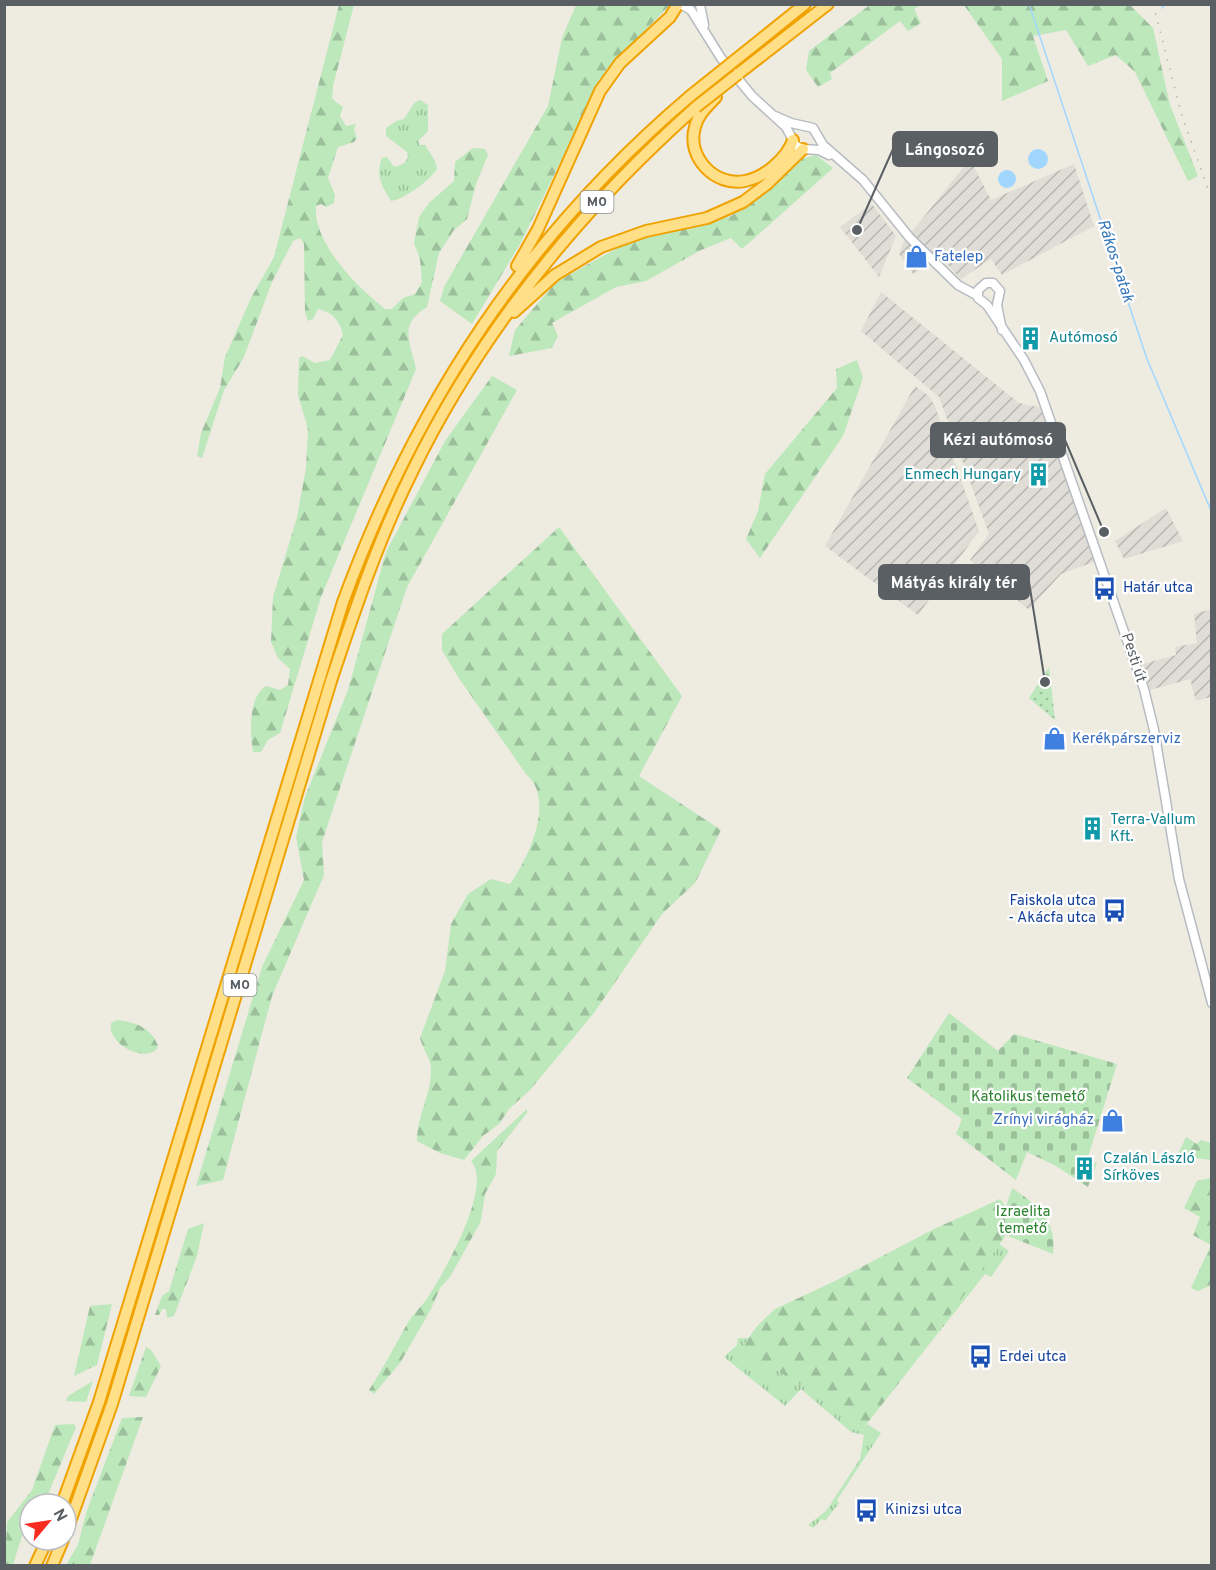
<svg xmlns="http://www.w3.org/2000/svg" width="1216" height="1570" font-family="Overpass,sans-serif">
	<style>
		.industrial { fill: url(#industrial-furrows) }
		.grass { fill: url(#grass-tufts) }
		.forest { fill: url(#forest-firs) }
		.cemetery { fill: url(#cemetery-stones) }
		.park { fill: url(#park-dots) }
		.water { fill: #a1d7ff }
		.lines { fill: none; stroke-linecap: round; stroke-linejoin: round }
		.stream { stroke: #a1d7ff; stroke-width: 1.5 }
		.secondary-casing { stroke: #b7bcc2; stroke-width: 11 }
		.highway-casing { stroke: #f0a200; stroke-width: 14 }
		.secondary { stroke: #fff; stroke-width: 8 }
		.highway { stroke: #ffdf88; stroke-width: 10 }
		.rail { stroke: #b3b4b5; stroke-width: 1.5; stroke-dasharray: 1.5 8; stroke-linecap: butt }
		.highway-bridge-casing { stroke: #f0a200; stroke-width: 14; stroke-linecap: butt }
		.highway-bridge { stroke: #ffdf88; stroke-width: 10 }
		.labels { text-anchor: middle; dominant-baseline: central; stroke-width: 4.5; stroke-linejoin: round; paint-order: stroke }
		.shield { fill: #fff; stroke: #8c8f92; stroke-width: 1.5 }
		.shield-label { font-size: 14px; font-weight: bold; fill: #5a5f64 }
		.shop-label { font-size: 15px; fill: #366cbe; stroke: #fff; text-anchor: start }
		.culture-label { font-size: 15px; fill: #0d838f; stroke: #fff; text-anchor: start }
		.transit-label { font-size: 15px; fill: #164399; stroke: #fff; text-anchor: start }
		.street-label { font-size: 15px; fill: #5a5f64; stroke: #fff }
		.park-label { font-size: 15px; fill: #2c822f; stroke: #fff }
		.water-label { font-size: 16px; font-style: italic; fill: #3578ba; stroke: #fff }
		.leader { fill: none; stroke: #5a5f64; stroke-width: 2 }
		.callout-dot { fill: #5a5f64; stroke: #fff; stroke-width: 2 }
		.callout { fill: #5a5f64; stroke: #5a5f64; stroke-width: 2 }
		.callout-label { font-size: 16px; text-anchor: middle; font-weight: bold; fill: #fff }
	</style>
	<defs>
		<pattern id="industrial-furrows" width="10" height="10" patternUnits="userSpaceOnUse" patternTransform="scale(1.5)"><rect width="10" height="10" fill="#dfddd6"/><path d="M-1 1l2-2M0 10L10 0M9 11l2-2" fill="none" stroke="#b8b6b1"/></pattern>
		<pattern id="grass-tufts" width="24" height="20" patternUnits="userSpaceOnUse" patternTransform="scale(1.5)"><rect width="24" height="20" fill="#bce8bb"/><path d="M3 7l-1-3M5 7V3M7 7l1-3M15 17l-1-3M17 17v-4M19 17l1-3" fill="none" stroke="#9cbf9c"/></pattern>
		<pattern id="forest-firs" width="22" height="20" patternUnits="userSpaceOnUse" patternTransform="scale(1.5)"><rect width="22" height="20" fill="#bce8bb"/><path d="M5 1l3.5 6h-7zM16 11l3.5 6h-7z" fill="#9cbf9c"/></pattern>
		<pattern id="cemetery-stones" width="16" height="16" patternUnits="userSpaceOnUse" patternTransform="scale(1.5)"><rect width="16" height="16" fill="#bce8bb"/><path d="M2 7V4a2 2 0 0 1 4 0v3zM10 15v-3a2 2 0 0 1 4 0v3z" fill="#9cbf9c"/></pattern>
		<pattern id="park-dots" width="8" height="8" patternUnits="userSpaceOnUse" patternTransform="scale(1.5)"><rect width="8" height="8" fill="#bce8bb"/><path d="M2 2h.1M6 6h.1" fill="none" stroke="#9cbf9c" stroke-width="1.8" stroke-linecap="round"/></pattern>
	</defs>
	<rect width="100%" height="100%" fill="#eeebe1"/>
	<path class="industrial" d="M970,159l21,41 83,-36 20,62 -92,49 -11,-16 -30,20 -25,-27 -22,23 -15,-21 4,-11z
		M872,204l24,32 -17,41 -39,-50z
		M881,292l138,111 23,5 54,153 -35,13 -32,36 -59,-50 19,-26 -50,-137 -78,-66z
		M915,386l14,10 6,10 44,125 -61,84 -93,-69z
		M1166,508l17,33 -59,18 -9,-18z
		M1211,609v88l-15,4 -6,-22 -40,11 -7,-26 33,-9 -1,-8 22,-4 -3,-29z"/>
	<path class="grass" d="M420,100l8,5v26l-9,9v5h6l10,16 2,8c-7,11 -33,31 -46,32 -9,-15 -16,-25 -9,-43l5,-1 7,10 9,-3 5,-6 -1,-6 -21,-16v-8l10,-7 8,-2 11,-17z
		M999,1244l10,7 -18,26 -6,-3 -54,68z
		M738,1338h11l-7,11 93,56 27,25 5,-6 14,9 -44,67 2,3 -14,18 -3,-2 -9,9 -5,-3 18,-14 34,-52 4,-24 -13,-3 -50,-43 -16,17 -61,-49 13,-12z"/>
	<path class="forest" d="M871,4l50,1 -7,4 7,14 -13,8 -8,-10 -70,52 2,6 -14,8 -12,-17 3,-19z
		M339,5h15l-21,81 -1,13 11,8 -3,9 6,10 10,-2 -2,6 3,8 -3,4 -16,5 -10,31 7,17 -1,8 -8,4 -5,-3 -5,2c-3,37 41,81 69,103h7l11,-11 12,-4 7,-12 -2,-23 -6,-16 5,-26 10,-14 25,-22 1,-19 18,-14 12,1 3,6 -12,29 -9,35 -13,11 -15,23 -12,54c-29,18 -17,34 -11,62l-95,228 -41,136 -12,7 -7,12h-8c-3,-18 -5,-55 13,-66l14,4 8,-5 2,-16 -12,-11 -7,-16 2,-45 24,-80 9,-49 2,-39 -10,-34 1,-37 3,-2 13,7 15,-3 13,-25c-3,-14 -10,-23 -25,-26l-5,10 -5,2 -3,-9 -1,-68 -4,-6 -7,3 -21,41 -28,75 -20,33 -22,68 -5,-2 4,-23 19,-45 5,-31 26,-59 23,-41z
		M576,5h94l-64,65 -86,174 -48,80 -32,-23 4,-14 104,-181 14,-68z
		M964,5h166l23,23 17,77 28,71 -10,5 -53,-109 -19,-17 -28,11 -22,-36 -33,6 15,45 -46,20v-42z
		M816,155l17,13 -91,81 -11,-11 -30,12 -55,31 -30,6 -64,36 6,13 -6,12 -43,8 6,-26 41,-48 74,-41 101,-25 40,-27 30,-30z
		M857,360l6,18 -20,58 -83,122 -14,-19 12,-28 7,-37 72,-86 -1,-19z
		M492,376l25,14 -110,197 -85,255 2,33 -52,121 -49,184 -27,6 66,-219 42,-87 -8,-43 9,-40 43,-107 38,-138 59,-111z
		M559,527l123,169 -43,80 82,54 -26,53 -33,31 -68,99 -64,77 -21,19 -10,15 -16,12 -19,24 -24,-7 -23,-12c0,-25 14,-46 14,-71 1,-9 -8,-21 -11,-32l25,-67 6,-47 17,-30 23,-15 19,5c19,-26 46,-85 16,-110l-68,-97 -16,-27v-16z
		M117,1020c18,2 35,8 41,26l-2,4c-16,12 -49,-8 -45,-27z
		M527,1109v4l-30,38 -1,23 -11,20 -4,27 -6,11 -25,45 -10,11 -9,21 -31,54 -26,31 -5,-4c14,-21 25,-43 37,-64 5,-10 13,-17 20,-26 17,-25 68,-114 45,-139z
		M1186,1137l11,7 4,-4 10,3v17l-34,-4z
		M1211,1178l1,67h-1l-18,-10 7,-18 -16,-9 13,-27z
		M1000,1199l6,8 -8,25 8,3 -75,107 -69,88 -27,-25 -94,-56 16,-23 18,-17 60,-28 97,-51z
		M204,1223l-7,33 -23,60 -7,2 -1,-9h-4l-3,6h-4l7,-19 7,-5 19,-62z
		M1211,1245v40l-13,6 -7,-3z
		M112,1304l-15,61 -23,11 16,-70z
		M146,1347l5,3 10,16 -15,31 -17,-1z
		M93,1381l-7,21 -20,-1 2,-5z
		M143,1417l-53,148h-24l12,-20 8,-32 36,-95z
		M74,1424l2,3 -32,77h-14v21l-8,11 -9,29h-8l2,-43 25,-32 23,-65z"/>
	<path class="cemetery" d="M949,1013l49,38 16,-17 103,30 -30,96 10,3 -9,24 -32,-21 -29,-14 -11,28 -60,-46 6,-15 -55,-41z
		M1012,1188c26,17 45,32 41,66l-55,-22z"/>
	<path class="park" d="M1049,667l6,53 -26,-22z"/>
	<path class="water" d="M1028 159a10 10 0 1 1 20 0a10 10 0 1 1-20 0Z
		M998 179a9 9 0 1 1 18 0a9 9 0 1 1-18 0Z"/>
	<g class="lines">
		<path class="stream" d="M1029,4l118,355 65,154
			M1162,8l3,-4"/>
		<defs>
			<path id="secondary" d="M680,4l11,6 30,48 31,38 34,31 10,19 7,3 16,1 10,5
				M700,5l4,20
				M775,116l16,7 22,5 10,17 40,35 47,58 48,47 20,11
				M1002,330l-5,-25 3,-14 -7,-8h-7l-8,7v8l9,7 37,55 16,31 104,298 10,41 25,149 33,124"/>
			<path id="highway" d="M764,37l41,-33
				M738,74l90,-70
				M716,97c-8,9 -18,17 -21,30 -9,30 20,60 50,54 11,-2 21,-8 29,-15 8,-7 16,-16 19,-26
				M517,266l21,-37 62,-138 20,-28 50,-46 8,-13
				M514,312l41,-37 46,-28 45,-16 61,-13 36,-16 24,-18 36,-35
				M62,1504l37,-102 244,-800c74,-201 183,-366 346,-505
				M66,1533l46,-129 219,-723c24,-72 48,-143 82,-211 69,-141 166,-259 283,-363
				M35,1566l12,-26
				M52,1566l11,-26"/>
		</defs>
		<use href="#secondary" class="secondary-casing"/>
		<use href="#highway" class="highway-casing"/>
		<use href="#secondary" class="secondary"/>
		<use href="#highway" class="highway"/>
		<path class="rail" d="M1153,4l29,112 30,84"/>
		<defs>
			<path id="highway-bridge" d="M689,97l75,-60
				M696,107l42,-33"/>
		</defs>
		<use href="#highway-bridge" class="highway-bridge-casing"/>
		<use href="#highway-bridge" class="highway-bridge"/>
	</g>
	<defs>
		<symbol id="shop-bare" viewBox="-9 -9 18 18"><path d="M-5-2.5h2.3a2.7 3.5 0 0 1 5.4 0H5L5.5 6h-11ZM-1.5-2.5h3a1.5 2.3 0 0 0-3 0Z" fill="#3f7fe0" stroke="#fff" stroke-width="2.5" paint-order="stroke"/></symbol>
		<symbol id="building-bare" viewBox="-9 -9 18 18"><path d="M-4-6H4V6H1V3H-1V6H-4ZM-2.5-4.3h1.7v1.8h-1.7ZM.8-4.3h1.7v1.8H.8ZM-2.5-1h1.7V.8h-1.7ZM.8-1h1.7V.8H.8Z" fill="#0f9aa8" stroke="#fff" stroke-width="2.5" paint-order="stroke"/></symbol>
		<symbol id="bus-bare" viewBox="-9 -9 18 18"><path d="M-5-6H5V4H4V6H2V4H-2V6H-4V4H-5ZM-3.5-4V0h7V-4ZM-3.5 1.2v1.5H-2V1.2ZM2 1.2v1.5H3.5V1.2Z" fill="#1a4fb4" stroke="#fff" stroke-width="2.5" paint-order="stroke"/></symbol>
	</defs>
	<g fill-rule="evenodd">
		<use href="#shop-bare" x="900" y="240" width="33" height="33"/>
		<use href="#building-bare" x="1014" y="322" width="33" height="33"/>
		<use href="#building-bare" x="1022" y="458" width="33" height="33"/>
		<use href="#bus-bare" x="1088" y="572" width="33" height="33"/>
		<use href="#shop-bare" x="1038" y="722" width="33" height="33"/>
		<use href="#building-bare" x="1076" y="812" width="33" height="33"/>
		<use href="#bus-bare" x="1098" y="894" width="33" height="33"/>
		<use href="#shop-bare" x="1096" y="1104" width="33" height="33"/>
		<use href="#building-bare" x="1068" y="1152" width="33" height="33"/>
		<use href="#bus-bare" x="964" y="1340" width="33" height="33"/>
		<use href="#bus-bare" x="850" y="1494" width="33" height="33"/>
	</g>
	<g class="labels">
		<g class="shield">
			<rect x="580.5" y="191" width="33" height="22" rx="4.5"/>
			<rect x="223.5" y="974" width="33" height="22" rx="4.5"/>
		</g>
		<g class="shield-label">
			<text x="597" y="202">M0</text>
			<text x="240" y="985">M0</text>
		</g>
		<g class="shop-label">
			<text x="934" y="257">Fatelep</text>
			<text x="1072" y="739">Kerékpárszerviz</text>
			<text x="1094" y="1120" text-anchor="end">Zrínyi virágház</text>
		</g>
		<g class="culture-label">
			<text x="1049" y="338">Autómosó</text>
			<text x="1021" y="475" text-anchor="end">Enmech Hungary</text>
			<text x="1110" y="820">Terra-Vallum<tspan x="1110" dy="17">Kft.</tspan></text>
			<text x="1103" y="1159">Czalán László<tspan x="1103" dy="17">Sírköves</tspan></text>
		</g>
		<g class="transit-label">
			<text x="1123" y="588">Határ utca</text>
			<text x="1096" y="901" text-anchor="end">Faiskola utca<tspan x="1096" dy="17">- Akácfa utca</tspan></text>
			<text x="999" y="1357">Erdei utca</text>
			<text x="885" y="1510">Kinizsi utca</text>
		</g>
		<g class="street-label">
			<text transform="translate(1133 658) rotate(72)">Pesti út</text>
		</g>
		<g class="park-label">
			<text x="1028" y="1097">Katolikus temető</text>
			<text x="1023" y="1212">Izraelita<tspan x="1023" dy="17">temető</tspan></text>
		</g>
		<g class="water-label">
			<text transform="translate(1115 261) rotate(72)">Rákos-patak</text>
		</g>
	</g>
	<path class="leader" d="M857 230L893 149M1104 532L1065 440M1045 682L1029 582"/>
	<g class="callout-dot">
		<circle cx="857" cy="230" r="6"/>
		<circle cx="1104" cy="532" r="6"/>
		<circle cx="1045" cy="682" r="6"/>
	</g>
	<g class="callout">
		<rect x="893" y="132" width="104" height="34" rx="6"/>
		<rect x="931" y="423" width="134" height="34" rx="6"/>
		<rect x="879" y="565" width="150" height="34" rx="6"/>
	</g>
	<g class="callout-label">
		<text x="945" y="155">Lángosozó</text>
		<text x="998" y="445">Kézi autómosó</text>
		<text x="954" y="588">Mátyás király tér</text>
	</g>
	<rect width="1216" height="1570" fill="none" stroke="#5a5f64" stroke-width="12"/>
	<g transform="translate(48 1522) rotate(61)"><circle r="28" fill="#ffffff" stroke="#bdbfc1" stroke-width="1.5"/>
	<path d="M0-4.5L10 22L0 15L-10 22Z" fill="#f82c1e"/>
	<text y="-9" font-size="16" font-weight="bold" text-anchor="middle" fill="#5a5f64">N</text>
	</g>
</svg>
